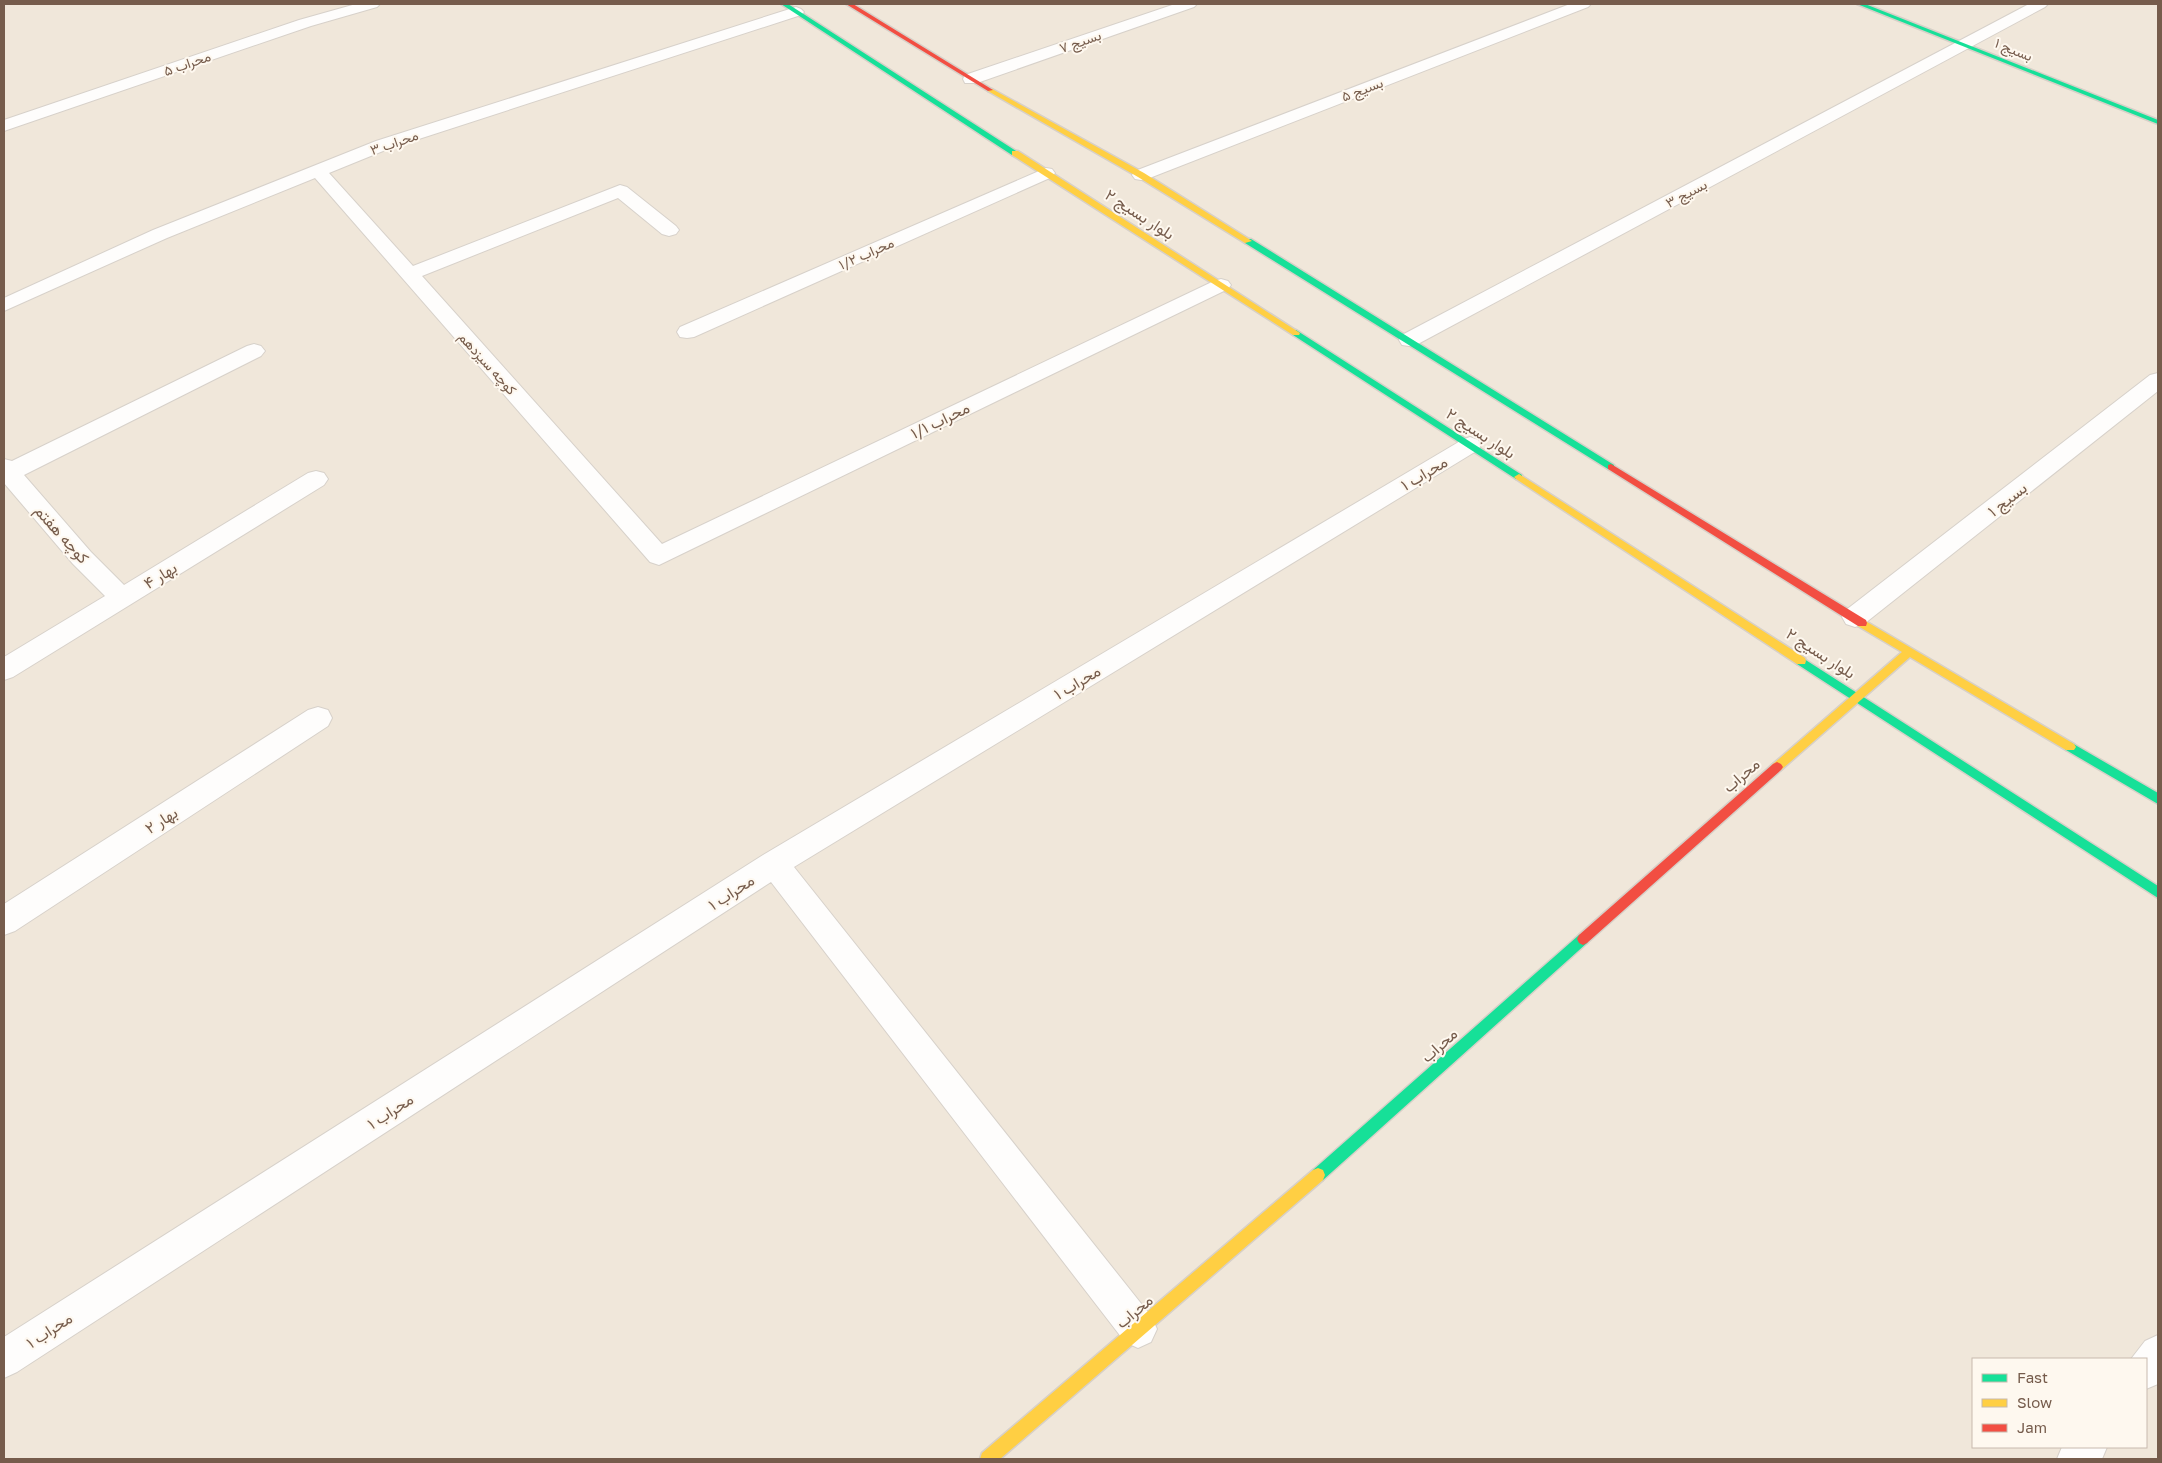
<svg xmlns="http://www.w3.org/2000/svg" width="2162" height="1463" font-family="'Golos Text',Vazirmatn,sans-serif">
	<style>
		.residential { fill: #f0e7da; fill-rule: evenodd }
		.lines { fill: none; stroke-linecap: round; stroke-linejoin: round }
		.street-casing { stroke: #d7d1ca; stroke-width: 2 }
		.fast-casing { stroke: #d7d0c8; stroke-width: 3 }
		.slow-casing { stroke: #d7d0c8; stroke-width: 3 }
		.jam-casing { stroke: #d7d0c8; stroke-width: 3 }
		.street { fill: #fefdfc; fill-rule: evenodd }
		.fast { fill: #16e098; fill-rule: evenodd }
		.slow { fill: #ffcf43; fill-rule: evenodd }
		.jam { fill: #f24e42; fill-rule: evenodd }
		.labels { text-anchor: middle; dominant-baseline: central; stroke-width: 4; stroke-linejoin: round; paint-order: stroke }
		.far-street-label { font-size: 14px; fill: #765c4c; stroke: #fef8ef }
		.street-label { font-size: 16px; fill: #765c4c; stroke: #fef8ef }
	</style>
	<rect width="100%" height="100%" fill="#f7f4ec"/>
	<path class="residential" d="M4,4h2154v1455h-2154zM1973,1359h173v88h-173z"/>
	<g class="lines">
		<defs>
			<path id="street" d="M356,4h24l-3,3 -66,19 -307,105v-11l295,-100z
				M1175,4h22l-3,3 -217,76h-12l-2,-4 2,-4z
				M1570,4h21l-3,3 -441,172 -6,1 -6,-1 -3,-4 3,-4z
				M2029,4h19l-3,3 -629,338 -7,1 -7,-1 -3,-5 3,-5z
				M796,7l5,2 3,3 -3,3 -413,134 -59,24 84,93 207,-81 7,2 49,39 3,4 -3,4 -7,2 -7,-2 -44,-36 -196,78 240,268 552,-263 7,-2 7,2 3,4 -3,4 -569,276 -9,-3 -335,-384 -148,60 -163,73v-13l149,-68 223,-89z
				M1046,168l6,1 3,4 -3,4 -358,160 -7,1 -7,-1 -3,-5 3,-5z
				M254,344l7,2 4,5 -4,5 -237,119 67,77 33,33 184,-112 8,-2 8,2 4,6 -4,6 -311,192 -9,3v-23l101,-61 -32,-32 -69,-81v-24l8,2 235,-115z
				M2158,373v18l-294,233 -9,3 -9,-3 -4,-7 4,-7 304,-235z
				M1470,437l8,3 3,5 -3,5 -684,417 357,449 6,13 -6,13 -13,6 -13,-6 -354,-460 -754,490 -13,6v-41l759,-482 699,-415z
				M318,707l10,3 4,8 -4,8 -313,205 -11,4v-31l304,-194z
				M2158,1335v49l-12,5v-30h-15l14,-18z
				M2062,1447h45l-5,12h-45z"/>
			<path id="fast" d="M781,4h7l231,149 -7,2z
				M1857,4h8l293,116v4z
				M1245,239h6l363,226v4h-6l-363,-226z
				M1296,330l226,145v4h-6l-223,-144 -1,-2z
				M1801,657l357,229v12l-361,-234 -1,-3z
				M2070,742l88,51v11l-92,-54 -2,-3 2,-3z
				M1583,933l4,2 2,4 -2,4 -264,237 -5,2 -5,-2 -2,-5 2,-5 266,-235z"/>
			<path id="slow" d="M988,89h4l152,84 108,68 -7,2 -107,-66 -150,-86z
				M1012,151h6l282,182 -1,2h-6l-281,-180z
				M1519,474l286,184 1,3 -1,3h-8l-281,-185 -2,-2z
				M1862,619l212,125 2,3 -2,3h-8l-156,-93 -129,113h-8l-2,-3 2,-3 129,-112 -44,-26 -1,-3 1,-3z
				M1318,1168l5,2 2,5 -2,5 -323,279h-20l2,-6 331,-283z"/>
			<path id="jam" d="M846,4h7l140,86 -5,1z
				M1611,464l255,156 1,3 -1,3h-8l-250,-157v-4z
				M1777,762l4,2 2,3 -2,3 -194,173 -4,2 -4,-2 -2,-4 2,-4 194,-171z"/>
		</defs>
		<use href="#street" class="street-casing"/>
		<use href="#fast" class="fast-casing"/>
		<use href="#slow" class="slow-casing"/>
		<use href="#jam" class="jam-casing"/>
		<use href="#street" class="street"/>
		<use href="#fast" class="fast"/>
		<use href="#slow" class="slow"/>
		<use href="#jam" class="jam"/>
	</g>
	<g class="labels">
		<g class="far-street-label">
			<text transform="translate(1080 41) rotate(-19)">۷ بسیج</text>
			<text transform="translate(2014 49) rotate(22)">بسیج ۱</text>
			<text transform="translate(187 63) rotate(-19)">محراب ۵</text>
			<text transform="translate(1362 89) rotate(-21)">۵ بسیج</text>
			<text transform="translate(394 142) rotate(-19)">محراب ۳</text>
			<text transform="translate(1686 193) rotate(-28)">۳ بسیج</text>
			<text transform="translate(866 253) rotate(-24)">محراب ۱/۲</text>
			<text transform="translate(488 363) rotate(48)">کوچه سیزدهم</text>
		</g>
		<g class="street-label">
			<text transform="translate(1140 214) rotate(33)">بلوار بسیج ۲</text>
			<text transform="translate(940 420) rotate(-26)">محراب ۱/۱</text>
			<text transform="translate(1481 433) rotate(33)">بلوار بسیج ۲</text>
			<text transform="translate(1424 473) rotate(-31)">محراب ۱</text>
			<text transform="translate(2007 499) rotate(-38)">۱ بسیج</text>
			<text transform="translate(62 534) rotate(48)">کوچه هفتم</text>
			<text transform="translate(160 575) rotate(-32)">بهار ۴</text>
			<text transform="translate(1821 653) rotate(33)">بلوار بسیج ۲</text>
			<text transform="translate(1077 682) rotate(-31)">محراب ۱</text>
			<text transform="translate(1741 775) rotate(-41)">محراب</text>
			<text transform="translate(161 820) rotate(-33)">بهار ۲</text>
			<text transform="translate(731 892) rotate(-33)">محراب ۱</text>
			<text transform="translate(1439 1045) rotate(-42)">محراب</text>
			<text transform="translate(390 1111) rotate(-33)">محراب ۱</text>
			<text transform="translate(1134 1311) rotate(-40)">محراب</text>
			<text transform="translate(49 1330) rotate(-33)">محراب ۱</text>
		</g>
	</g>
	<rect width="2162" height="1463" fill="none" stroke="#765c4c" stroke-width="10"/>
	<rect x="1972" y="1358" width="175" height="90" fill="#fef8ef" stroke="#c8baae"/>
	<rect x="1982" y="1374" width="25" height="8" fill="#16e098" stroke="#c8baae"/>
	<text x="2017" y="1383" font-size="15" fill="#765c4c">Fast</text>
	<rect x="1982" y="1399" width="25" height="8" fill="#ffcf43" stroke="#c8baae"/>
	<text x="2017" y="1408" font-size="15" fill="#765c4c">Slow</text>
	<rect x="1982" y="1424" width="25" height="8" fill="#f24e42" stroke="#c8baae"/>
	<text x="2017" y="1433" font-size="15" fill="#765c4c">Jam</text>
</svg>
